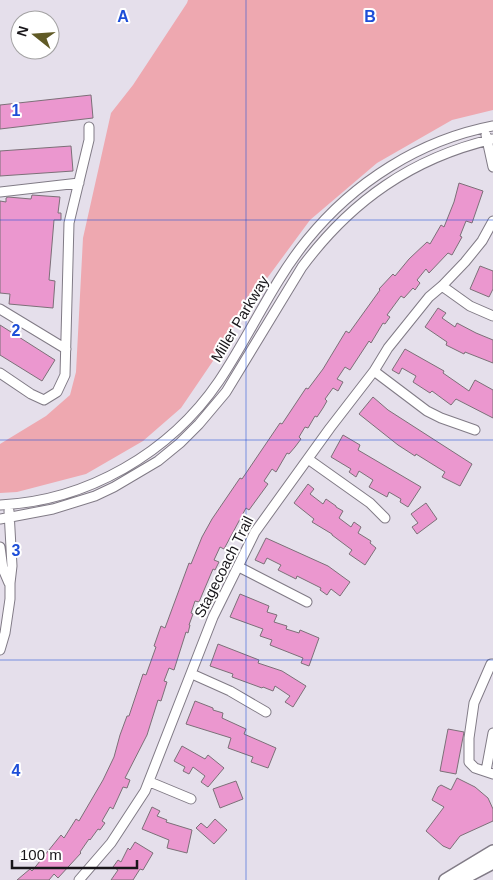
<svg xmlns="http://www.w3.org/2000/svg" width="493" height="880" viewBox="0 0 493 880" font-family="Arial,sans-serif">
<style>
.green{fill:#eea8b0}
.building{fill:#eb97cf;stroke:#7c7078}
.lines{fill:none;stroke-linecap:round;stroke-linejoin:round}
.minor-casing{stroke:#817b86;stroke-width:11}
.major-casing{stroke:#817b86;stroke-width:14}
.minor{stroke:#fff;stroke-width:9}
.major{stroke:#fff;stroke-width:11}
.grid{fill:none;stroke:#1d4ed8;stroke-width:1;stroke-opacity:0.55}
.labels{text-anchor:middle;stroke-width:4;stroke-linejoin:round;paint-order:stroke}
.street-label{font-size:15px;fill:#18161a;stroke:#fff}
.grid-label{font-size:16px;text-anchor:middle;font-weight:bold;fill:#1d4ed8;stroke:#fff;stroke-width:4;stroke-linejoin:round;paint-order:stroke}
</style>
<rect width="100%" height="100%" fill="#e5dfeb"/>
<!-- green -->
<path class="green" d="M188 0H493V110L452 120 377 163 310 220 243 311 215 358 181 408 143 441 86 474 17 492 0 493V444L46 416 70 395 76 372 83 238 111 113 133 85 187 3Z"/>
<!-- building -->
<path class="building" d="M91 95 93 118 0 129V105Z
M71 146 73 171 0 176V151Z
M459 183 483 191 472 223 466 221 460 236 462 237 452 255 448 253 429 273 426 269 417 280 420 283 415 290 413 288 404 298 401 296 387 315 390 317 385 324 383 323 371 343 369 341 350 370 345 367 337 379 343 382 338 391 333 388 325 399 327 401 323 408 317 417 315 416 308 428 305 427 299 437 301 439 295 447 289 454 287 453 276 472 272 469 264 481 268 484 249 510 246 508 224 549 220 547 214 560 219 562 215 570 213 569 199 602 195 601 191 613 193 614 189 625H190L188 633 186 632 174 670 169 668 164 681 167 682 161 701 158 700 147 735 125 778 130 780 127 788 123 787 113 809 110 807 102 821 105 823 100 830 98 829 90 840 89 839 80 852 81 853 58 878 54 874 49 880H17L30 869 32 871 61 835 64 838 76 819 79 821 103 780 114 757 120 735 127 716H129L143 674 146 675 156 647 154 646 161 626 165 628 189 563 191 564 202 537 212 519 240 478 242 479 280 423 282 424 306 388 308 389 323 369 346 331 349 333 380 290 379 289 393 274 395 276 409 259 427 242 430 244 441 225 444 227 454 202Z
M32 195 60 197 58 213H61V220H54L49 280 55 281 53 308 9 304 10 294 0 293V201L6 202V198L8 197 31 199Z
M480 266 493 271V289L489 297 470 289Z
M438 308 446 313 442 318 455 327 457 323 476 333 493 340V363L465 352 464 354 446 345 447 342 425 327Z
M0 325 55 360 42 381 0 355Z
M405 349 444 371 443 373 469 391 475 380 493 390V418L456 399 451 405 432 391 430 393 413 382 416 376 402 368 399 374 392 370Z
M373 397 388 410 472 464 460 486 442 477 445 472 416 454 415 456 398 445 359 414Z
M343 435 360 445 358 450 421 487 408 507 400 502 401 499 389 492 387 497 369 487 373 480 359 471 356 477 349 472 351 469 331 457Z
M308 484 314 489 310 494 323 504 326 499 336 506V507L343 511 339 518 351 527 354 522 361 527 358 533 371 541 370 543 376 548 365 565 349 554 352 550 332 535V534L312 522 314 519 294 503Z
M426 503 437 519 417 534 412 527 418 523 411 514Z
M266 538 328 566 350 582 340 596 331 589 327 595 320 590 321 588 297 576 296 579 278 570 281 565 267 558 264 564 255 560Z
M240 594 269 606 267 612 277 615 274 622 287 626 286 629 299 633 300 630 319 638 309 666 301 663 303 658 270 645 272 640 260 636 263 629 230 617Z
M218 644 259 660 258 663 282 671 306 686 293 707 285 702 290 696 275 686 273 691 263 687 262 688 232 677 233 674 210 666Z
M195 701 213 708V710L223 713 222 718 246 729 244 734 276 748 268 768 251 762 253 757 228 748 231 738 186 724Z
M448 729 464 732 456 774 440 771Z
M182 746 205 759 208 755 224 768 208 787 201 782 205 776 193 767 189 774 183 771 185 767 174 761Z
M457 778 475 787 488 798 493 809V821L460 836 450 849 443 846 426 831 444 807 432 800 438 787 441 785 451 790Z
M236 781 243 799 220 808 213 789Z
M152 807 160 811 157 816 167 820 166 822 192 830 187 853 167 848 169 840 142 829Z
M215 819 227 830 214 844 196 828 201 823 207 828Z
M135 842 153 853 143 870 140 869 133 880H111L118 870 113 867 118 860 121 862 128 848 130 850Z"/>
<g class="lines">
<defs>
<path id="minor" d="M486 135 493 167
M0 192 79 183
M442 286 470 306 493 316
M0 309 66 349
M374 371 427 411 441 418 475 430
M0 373 31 394 44 400 57 392 65 375 69 223 89 140V127
M308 459 370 503 385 518
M0 505C87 501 170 453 219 381 250 335 272 283 307 240 354 182 420 140 493 126
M0 519 53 509 95 496 114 487 158 461 180 443 199 424 226 392 302 267C351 201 412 158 493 139
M0 547 3 569 9 583
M239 567 307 602
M0 650 5 633 10 599V583L12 566 9 511
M493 664H491L474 703 469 738V762L475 768 493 774
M192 674 230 691 266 712
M486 771 493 733
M150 782 191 799
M79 880 111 843 145 791 213 617 255 532 330 428 374 371 388 348 429 297 442 286 465 262 482 241 493 221"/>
<path id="major" d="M445 880 493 851
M461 880 493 863"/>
</defs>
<!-- minor casing -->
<use href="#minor" class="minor-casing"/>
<!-- major casing -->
<use href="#major" class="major-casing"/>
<!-- minor -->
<use href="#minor" class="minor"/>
<!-- major -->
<use href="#major" class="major"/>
</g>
<!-- grid -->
<path class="grid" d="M246 0V880M0 220H493M0 440H493M0 660H493"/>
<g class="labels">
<!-- street labels -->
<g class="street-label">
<text transform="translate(240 319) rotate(-59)" y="5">Miller Parkway</text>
<text transform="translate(224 567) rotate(-63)" y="5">Stagecoach Trail</text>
</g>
</g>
<g class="grid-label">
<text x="123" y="22">A</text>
<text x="370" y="22">B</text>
<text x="16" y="116">1</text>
<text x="16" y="336">2</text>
<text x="16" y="556">3</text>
<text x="16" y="776">4</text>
</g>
<!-- north arrow -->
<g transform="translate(35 35) rotate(287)"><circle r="24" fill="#ffffff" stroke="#a3a2a3"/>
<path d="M0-4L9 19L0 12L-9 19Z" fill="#605a26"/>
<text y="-8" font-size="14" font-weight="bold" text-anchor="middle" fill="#18161a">N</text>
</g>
<!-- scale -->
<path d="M12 860v8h125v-8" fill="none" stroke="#18161a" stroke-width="2.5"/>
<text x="20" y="860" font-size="15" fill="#18161a" stroke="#ffffff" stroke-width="4" paint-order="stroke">100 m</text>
</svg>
